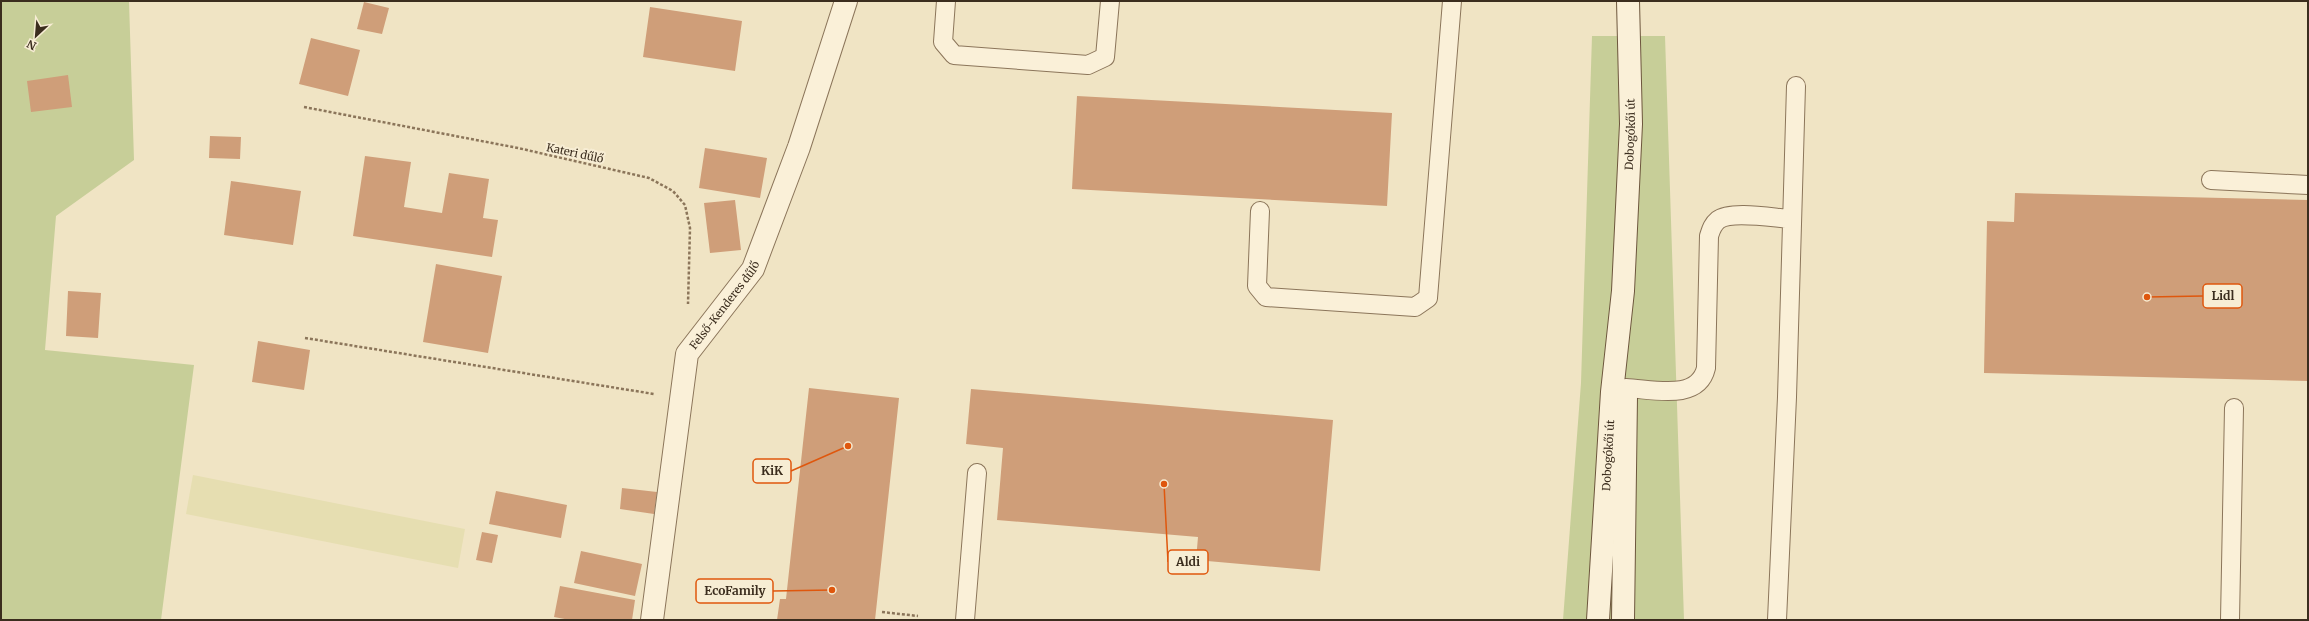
<svg xmlns="http://www.w3.org/2000/svg" width="2309" height="621" viewBox="0 0 2309 621" font-family="Merriweather,serif">
<style>
.farmland{fill:#e6deb1}
.green{fill:#c7ce98}
.building{fill:#cf9e79}
.lines{fill:none;stroke-linecap:round;stroke-linejoin:round}
.service-casing{stroke:#8b755a;stroke-width:20}
.minor-casing{stroke:#8b755a;stroke-width:24}
.secondary-casing{stroke:#6d563d;stroke-width:24}
.path{stroke:#8b755a;stroke-width:2.5;stroke-dasharray:3 2;stroke-linecap:butt}
.service{stroke:#faf0d8;stroke-width:18}
.minor{stroke:#faf0d8;stroke-width:22}
.secondary{stroke:#faf0d8;stroke-width:22}
.labels{text-anchor:middle;stroke-width:4;stroke-linejoin:round;paint-order:stroke}
.street-label{font-size:11px;fill:#3b2d1e;stroke:#f7edd4}
.leader{fill:none;stroke:#df570d;stroke-width:1.5}
.callout-dot{fill:#df570d;stroke:#f7edd4;stroke-width:1.5}
.callout{fill:#f7edd4;stroke:#df570d;stroke-width:1.5}
.callout-label{font-size:12px;text-anchor:middle;font-weight:bold;fill:#3b2d1e}
</style>
<rect width="100%" height="100%" fill="#f0e4c4"/>
<!-- farmland -->
<path class="farmland" d="M193 475 465 529 458 568 186 514Z"/>
<!-- green -->
<path class="green" d="M1 1H129L134 160 56 216 45 350 194 365 161 620H1Z
M1592 36H1665L1684 620H1563L1581 383Z"/>
<!-- building -->
<path class="building" d="M364 2 389 8 382 34 357 29Z
M650 7 742 21 735 71 643 57Z
M311 38 360 50 348 96 299 84Z
M68 75 72 107 31 112 27 81Z
M1077 96 1392 113 1387 206 1072 189Z
M210 136 241 137 240 159 209 158Z
M705 148 767 158 760 198 699 188Z
M365 156 411 162 404 207 442 213 449 173 489 179 483 218 498 220 492 257 353 236Z
M231 181 301 191 293 245 224 235Z
M2015 193 2308 200V381L1984 373 1987 221 2014 222Z
M735 200 741 250 710 253 704 203Z
M436 264 502 276 488 353 423 342Z
M68 291 101 293 98 338 66 336Z
M258 341 310 350 304 390 252 382Z
M809 388 899 398 875 620H777L780 599H786Z
M971 389 1333 420 1320 571 1196 560 1198 537 997 520 1003 448 966 444Z
M622 488 657 492 654 514 620 509Z
M496 491 567 505 561 538 489 524Z
M482 532 498 535 492 563 476 560Z
M581 551 642 564 635 596 574 583Z
M560 586 635 600 632 620H570L554 617Z"/>
<g class="lines">
<defs>
<path id="service" d="M946 1 943 42 954 55 1088 65 1105 57 1110 1
M2211 180 2308 185
M1260 211 1257 286 1266 297 1415 307 1428 298 1452 1
M1626 388C1652 389 1698 402 1706 368L1709 236C1711 230 1712 225 1718 220 1731 210 1774 218 1791 219
M965 620 977 473
M1777 620 1787 397 1796 86
M2230 620 2234 408"/>
<g id="minor">
<path id="s1" d="M652 620 687 354 753 269 799 147 846 1"/>
</g>
<g id="secondary">
<path id="s2" d="M1598 620 1612 392 1623 291 1631 124 1628 1"/>
<path d="M1623 620 1626 396"/>
</g>
</defs>
<!-- service casing -->
<use href="#service" class="service-casing"/>
<!-- minor casing -->
<use href="#minor" class="minor-casing"/>
<!-- secondary casing -->
<use href="#secondary" class="secondary-casing"/>
<!-- path -->
<path class="path" d="M304 107 518 148 649 178 673 191 685 205 690 228 688 304
M305 338 654 394
M882 612 918 616"/>
<!-- service -->
<use href="#service" class="service"/>
<!-- minor -->
<use href="#minor" class="minor"/>
<!-- secondary -->
<use href="#secondary" class="secondary"/>
</g>
<g class="labels">
<!-- street labels -->
<g class="street-label">
<text dy="4" stroke="none"><textPath href="#s2" startOffset="487">Dobogókői út</textPath></text>
<text transform="translate(575 153) rotate(12)" y="4">Kateri dűlő</text>
<text dy="4" stroke="none"><textPath href="#s1" startOffset="330">Felső-Kenderes dűlő</textPath></text>
<text dy="4" stroke="none"><textPath href="#s2" startOffset="165">Dobogókői út</textPath></text>
</g>
</g>
<!-- callouts -->
<path class="leader" d="M2147 297L2203 296M848 446L791 471M1164 484L1168 562M832 590L773 591"/>
<g class="callout-dot">
<circle cx="2147" cy="297" r="4"/>
<circle cx="848" cy="446" r="4"/>
<circle cx="1164" cy="484" r="4"/>
<circle cx="832" cy="590" r="4"/>
</g>
<g class="callout">
<rect x="2203" y="284" width="39" height="24" rx="4"/>
<rect x="753" y="459" width="38" height="24" rx="4"/>
<rect x="1168" y="550" width="40" height="24" rx="4"/>
<rect x="696" y="579" width="77" height="24" rx="4"/>
</g>
<g class="callout-label">
<text x="2223" y="300">Lidl</text>
<text x="772" y="475">KiK</text>
<text x="1188" y="566">Aldi</text>
<text x="735" y="595">EcoFamily</text>
</g>
<!-- border -->
<rect width="2309" height="621" fill="none" stroke="#3b2d1e" stroke-width="4"/>
<!-- north arrow -->
<g transform="translate(36 36) rotate(206)" stroke="#f7edd4" stroke-width="3" paint-order="stroke">
<path d="M0-3L7 15L0 10L-7 15Z" fill="#3b2d1e"/>
<text y="-6" font-size="11" font-weight="bold" text-anchor="middle" fill="#3b2d1e">N</text>
</g>
</svg>
